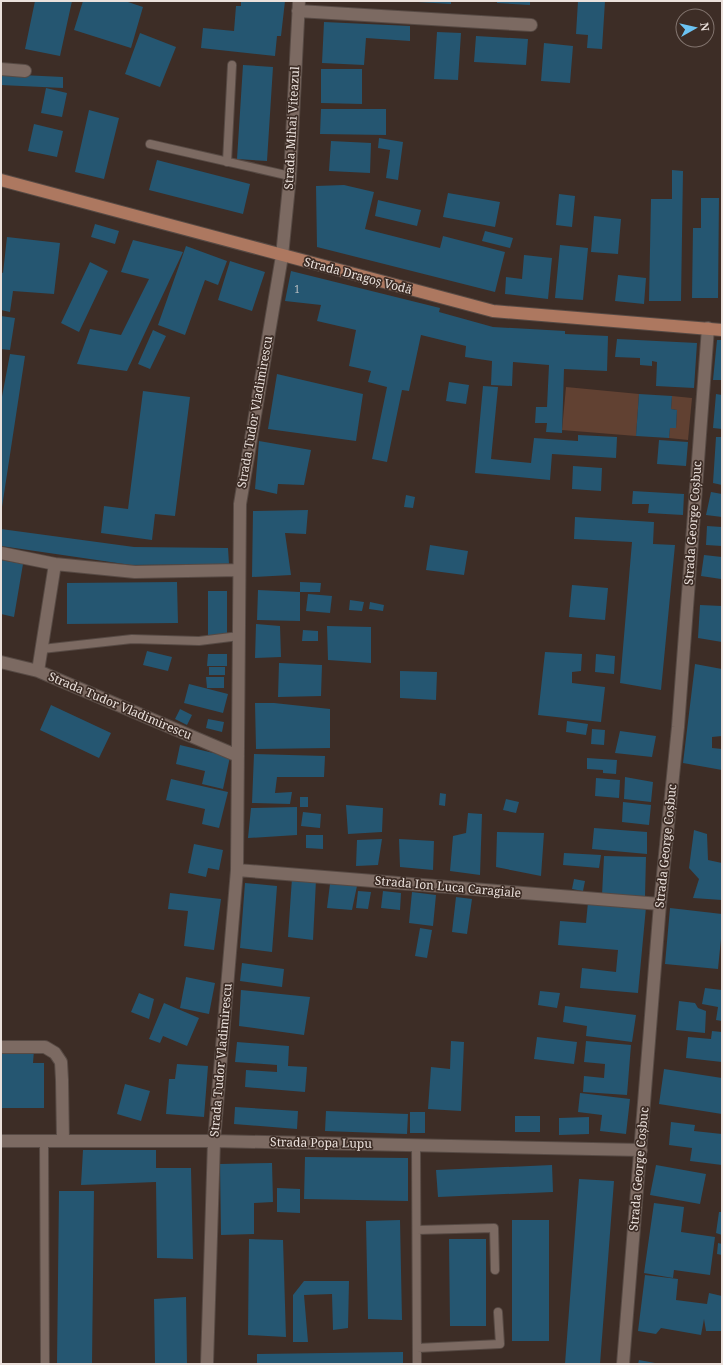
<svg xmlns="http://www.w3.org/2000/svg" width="723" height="1365" viewBox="0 0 723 1365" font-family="'Noto Serif',serif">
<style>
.green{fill:#614132}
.building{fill:#255671}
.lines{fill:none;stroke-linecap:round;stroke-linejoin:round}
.lane-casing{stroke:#574a44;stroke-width:10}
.street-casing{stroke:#574a44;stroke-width:14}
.primary-casing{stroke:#574a44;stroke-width:14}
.lane{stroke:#7c6a62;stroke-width:8}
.street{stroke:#7c6a62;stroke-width:12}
.primary{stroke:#ad7860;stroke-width:12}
.labels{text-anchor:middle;stroke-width:3.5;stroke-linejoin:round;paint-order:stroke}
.number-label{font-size:10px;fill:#babec1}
.street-label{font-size:12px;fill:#ebe1dc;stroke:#3d2d26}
</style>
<rect width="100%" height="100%" fill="#3d2d26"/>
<!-- green -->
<path class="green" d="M566 387 639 394 636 436 562 430Z
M672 396 692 398 688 440 669 438 670 428H676L677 410 671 409Z"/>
<!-- building -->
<path class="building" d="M35 1H72L60 56 25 49Z
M83 1H125L143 7 131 48 74 30Z
M241 1H285L281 36H277L275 56 201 48 203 28 234 31 236 6H241Z
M418 1H451V4L418 2Z
M497 1H530V5L497 3Z
M578 1H605L602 49 587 48 588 35 576 34Z
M324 22 410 26V41L366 38 364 65 322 63Z
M437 32 461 33 458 80 434 79Z
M140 33 176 47 160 87 125 74Z
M476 36 528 39 526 65 474 62Z
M544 43 573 46 570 83 541 81Z
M243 65 273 67 267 161 237 159Z
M321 69H362V104L321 103Z
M1 74 63 77V88L1 85Z
M46 88 67 93 62 117 41 113Z
M321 109H386V135L320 134Z
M89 110 119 118 104 179 75 172Z
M34 124 63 131 57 157 28 151Z
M379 138 403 142 398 180 386 178 390 150 378 148Z
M331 141 371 143 370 173 329 171Z
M157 160 250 184 243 214 149 190Z
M672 170 683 171 681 301H649L651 199H672Z
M344 185 374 192 365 229 440 248 443 236 505 252 495 292 317 247 316 186Z
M448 193 500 202 495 227 443 217Z
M559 194 575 196 572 227 556 225Z
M701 198H719L718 298H692L693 228H701Z
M378 200 421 210 417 226 375 216Z
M594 216 621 219 618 254 591 252Z
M95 224 119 231 115 244 91 237Z
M485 231 513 238 510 248 482 241Z
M7 237 60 243 54 294 13 291 10 312 1 310V272L3 273Z
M133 240 183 252 127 371 77 364 90 329 121 335 149 279 121 272Z
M560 245 588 248 583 300 555 298Z
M186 246 227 261 218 285 205 280 185 335 158 325Z
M524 255 552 258 548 299 505 294 506 277 522 279Z
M230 261 265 272 252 311 218 300Z
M90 262 108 271 79 332 61 323Z
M291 271 440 308 439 312 493 327 565 331V334L608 336 607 371 564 369 562 433 546 432 547 423H535L536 407H547L549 365 513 362 512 386 491 385 492 361 465 357 466 346 421 335 409 391 402 390 387 462 372 459 387 387 368 382 371 371 349 366 356 330 317 321 321 305 285 301Z
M618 275 646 278 644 304 615 301Z
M1 316 15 318 10 350 1 349Z
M153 330 166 336 150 369 138 364Z
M617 339 697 343 694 388 656 386 657 362 652 361V366L640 365V358L615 357Z
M717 340H722V380H713Z
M10 354 25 356 2 507 1 402Z
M277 374 363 394 356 441 268 429Z
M449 382 469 385 466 404 446 401Z
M483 386 498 387 491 459 531 463 534 438 578 441V435L617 437 616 458 552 454 550 480 475 473Z
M143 391 190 397 175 516 155 514 152 540 101 533 104 506 128 509Z
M639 394 672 396 671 409 677 410 676 428H670L669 438 636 436Z
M716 394 722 395V429L713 428Z
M716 437H722V485L713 483Z
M659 440 688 442 686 466 657 464Z
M259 441 311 450 304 485 278 484 277 494 255 489Z
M573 466 602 468 601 491 572 489Z
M633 491 684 494 683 515 648 513 649 504H632Z
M711 492 722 494V517L706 515Z
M406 495 415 497 413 508 404 507Z
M308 510 306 534 285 533 291 575 252 577 253 511Z
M575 517 654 522 653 544 675 545 661 690 620 683 632 542 574 539Z
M707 526 722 527V546L706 545Z
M1 529 134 547 228 548 229 564 131 565 1 546Z
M430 545 468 551 464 575 426 570Z
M704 555 722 557 721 579 701 576Z
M1 560 23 564 14 617 1 614Z
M177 582 178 623 67 624V583Z
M300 582 321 583 320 592H300Z
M572 585 608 588 605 620 569 617Z
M258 590 300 592V621L257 620Z
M208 591H227V636H208Z
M308 594 332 596 330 613 306 611Z
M350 600 364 602 362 611 349 610Z
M370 602 384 605 383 611 369 609Z
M700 605 722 606V642L698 638Z
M256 624 280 626 281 657 255 658Z
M327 626 371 627V663L328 660Z
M303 630 318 631V641H302Z
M147 651 172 657 168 671 143 665Z
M545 652 582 654 581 671 572 672V683L605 687 601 722 538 715Z
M208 654H227V666H207Z
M596 654 615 656 614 674 595 672Z
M279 663 322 665 321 696 278 697Z
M695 664 722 669V736L712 737V748L722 749V770L683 763Z
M209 667H225V675H209Z
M400 671 437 672 436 700 400 698Z
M206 677H224V688H207Z
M189 684 228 694 223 713 184 703Z
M255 703H274L330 709V748L256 749Z
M51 705 111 733 99 758 40 730Z
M180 709 192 715 187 725 175 719Z
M208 719 224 722 222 732 206 728Z
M567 721 588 724 586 735 566 732Z
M592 729 605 730 604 745 591 744Z
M620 731 656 736 652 757 615 753Z
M180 745 230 757 223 789 202 784 205 771 176 764Z
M254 754 325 756 324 777H277L275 793 292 792 290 804 252 803Z
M587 758 617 760 616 774 603 773V770L587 769Z
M625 777 653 782 651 802 624 799Z
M596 778 620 780 619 798 595 796Z
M171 779 228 792 219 828 202 824 205 809 166 800Z
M440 793 446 794 445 806 439 805Z
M300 797H308V807H300Z
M506 799 519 802 516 813 503 810Z
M623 802 651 805 649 825 622 822Z
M346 805 383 808 382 832 348 834Z
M297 807V835L248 838 251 808Z
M303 812 321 814 320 828 301 826Z
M468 813 482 814 480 875 450 871 453 836 466 833Z
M594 828 647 832V854L592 849Z
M694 830 707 834 708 860 722 863V900L693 898 699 879 689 868Z
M497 832 544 833 541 876 496 867Z
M306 835H323V849L306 848Z
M382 839 378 865 356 866 357 840Z
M399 839 434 841 433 870 400 867Z
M194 844 223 850 219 870 208 868 206 877 188 873Z
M564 853 601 855 599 868 563 865Z
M604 856 646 857 645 896 602 895Z
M292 878 316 880 313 940 288 937Z
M574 879 585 881 583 891 572 889Z
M245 883 277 886 272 952 240 948Z
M330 884 357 886 352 910 327 908Z
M358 891 371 892 368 909 356 908Z
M383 891 401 893 400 910 381 908Z
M412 892 436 895 433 926 409 923Z
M170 893 221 899 214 950 184 946 188 911 168 909Z
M456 897 472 899 467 934 452 932Z
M588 902 646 907 638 993 580 988 582 968 616 972 618 950 558 945 560 921 586 923Z
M670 908 722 914V939H721L718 969 665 964Z
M420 928 432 930 427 958 415 956Z
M242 963 284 969 282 987 240 981Z
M186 977 215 983 209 1014 180 1008Z
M705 988 722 990V1021L716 1020 718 1007 702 1004Z
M241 990 310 997 304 1035 239 1026Z
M540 991 560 993 557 1008 538 1005Z
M139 993 154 999 149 1019 131 1012Z
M679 1001 695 1003 698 1008 706 1011 705 1033 676 1030Z
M164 1003 199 1018 187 1046 163 1036 160 1043 149 1039Z
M565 1006 636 1015 632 1042 586 1036 587 1026 563 1022Z
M712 1031 722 1032V1062L686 1058 688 1037 711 1039Z
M537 1037 577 1042 574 1064 534 1059Z
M451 1041 464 1042 461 1111 428 1109 431 1067 450 1069Z
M586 1041 631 1045 627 1095 583 1092 584 1076 604 1078 605 1064 584 1062Z
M237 1042 289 1046 288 1066 307 1067 305 1092 245 1087 246 1070 277 1072V1065L235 1062Z
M1 1050H34L33 1063H44V1108H1Z
M177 1064 208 1066 204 1117 166 1114 169 1079H175Z
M664 1069 722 1078V1114L659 1104Z
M125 1084 150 1091 141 1121 117 1114Z
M580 1093 630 1099 626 1134 600 1131 602 1115 578 1112Z
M235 1107 298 1111 297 1129 234 1124Z
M326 1111 408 1114 407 1134 325 1131Z
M410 1112H425V1133H410Z
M515 1116H540V1132H515Z
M589 1117V1134L559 1135V1118Z
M671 1122 695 1125 694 1131 722 1134V1165L690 1161 692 1148 669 1145Z
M83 1150H156V1168H191L193 1259 157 1258 156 1182 81 1185Z
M305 1157 408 1158V1201L304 1199Z
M272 1163 273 1202 254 1203V1234L221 1235 220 1164Z
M552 1165 553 1192 438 1197 436 1170Z
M656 1165 706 1174 700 1204 650 1195Z
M579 1179 614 1181 600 1364H565Z
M277 1188 300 1189V1213L277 1212Z
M59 1191H94L92 1364H57Z
M654 1203 684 1207 681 1232 715 1237 710 1275 674 1270 673 1278 644 1273Z
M719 1212H722V1235L716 1233Z
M400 1220 402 1320 368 1319 366 1221Z
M512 1220H549V1341H512Z
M249 1239 283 1240 286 1337 248 1335Z
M449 1239H486V1326H450Z
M718 1243 722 1244V1255L717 1254Z
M645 1275 678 1279 676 1300 707 1304 709 1293 722 1296V1331H706L704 1319 701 1335 661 1328 656 1334 638 1331Z
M304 1281H349L348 1328 333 1330 332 1294 304 1295 308 1342H293V1295Z
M186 1297 187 1364H155L154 1299Z
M403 1352V1364H257V1354Z
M639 1360 655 1363V1364H638Z"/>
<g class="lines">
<defs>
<path id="lane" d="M150 144 290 176
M227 162 232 65
M42 649 132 639 199 641 239 636
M44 1141 45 1364
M416 1145 417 1364
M417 1230 494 1228 495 1270
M417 1348 500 1344 498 1312"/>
<path id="street" d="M298 11 531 25
M1 69 25 71
M1 553 55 564 135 572 239 570
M1 662 38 671 238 756
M38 671 55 564
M237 870 660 904
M1 1047H45L55 1053 61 1062 62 1080 63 1141
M1 1141H214L641 1150
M207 1364 214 1141 237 870 240 504 282 256 290 176 299 1
M623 1364 660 904 678 727 708 328"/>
<path id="primary" d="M1 180 493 311 722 330"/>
</defs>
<!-- lane casing -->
<use href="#lane" class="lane-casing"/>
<!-- street casing -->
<use href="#street" class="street-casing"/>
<!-- primary casing -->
<use href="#primary" class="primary-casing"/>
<!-- lane -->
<use href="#lane" class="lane"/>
<!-- street -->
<use href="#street" class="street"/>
<!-- primary -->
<use href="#primary" class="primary"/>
</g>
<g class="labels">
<!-- number labels -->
<g class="number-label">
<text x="297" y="293">1</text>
</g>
<!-- street labels -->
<g class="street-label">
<text transform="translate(292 128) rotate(-87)" y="4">Strada Mihai Viteazul</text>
<text transform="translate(358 276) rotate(15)" y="4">Strada Dragoș Vodă</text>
<text transform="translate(255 412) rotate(-80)" y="4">Strada Tudor Vladimirescu</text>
<text transform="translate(693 523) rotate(-86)" y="4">Strada George Coșbuc</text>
<text transform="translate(120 706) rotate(23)" y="4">Strada Tudor Vladimirescu</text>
<text transform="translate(666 846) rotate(-84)" y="4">Strada George Coșbuc</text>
<text transform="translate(448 887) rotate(5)" y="4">Strada Ion Luca Caragiale</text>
<text transform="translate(221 1060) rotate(-85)" y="4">Strada Tudor Vladimirescu</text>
<text transform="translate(321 1143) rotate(1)" y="4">Strada Popa Lupu</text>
<text transform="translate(639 1169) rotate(-85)" y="4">Strada George Coșbuc</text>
</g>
</g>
<!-- border -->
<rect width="723" height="1365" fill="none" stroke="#ebe1dc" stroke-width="4"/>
<!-- north arrow -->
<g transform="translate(695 28) rotate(82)"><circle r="19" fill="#3d2d26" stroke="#83756f"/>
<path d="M0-3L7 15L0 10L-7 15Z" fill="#6cc3f2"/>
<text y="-6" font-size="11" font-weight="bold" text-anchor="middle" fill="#ebe1dc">N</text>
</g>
</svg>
